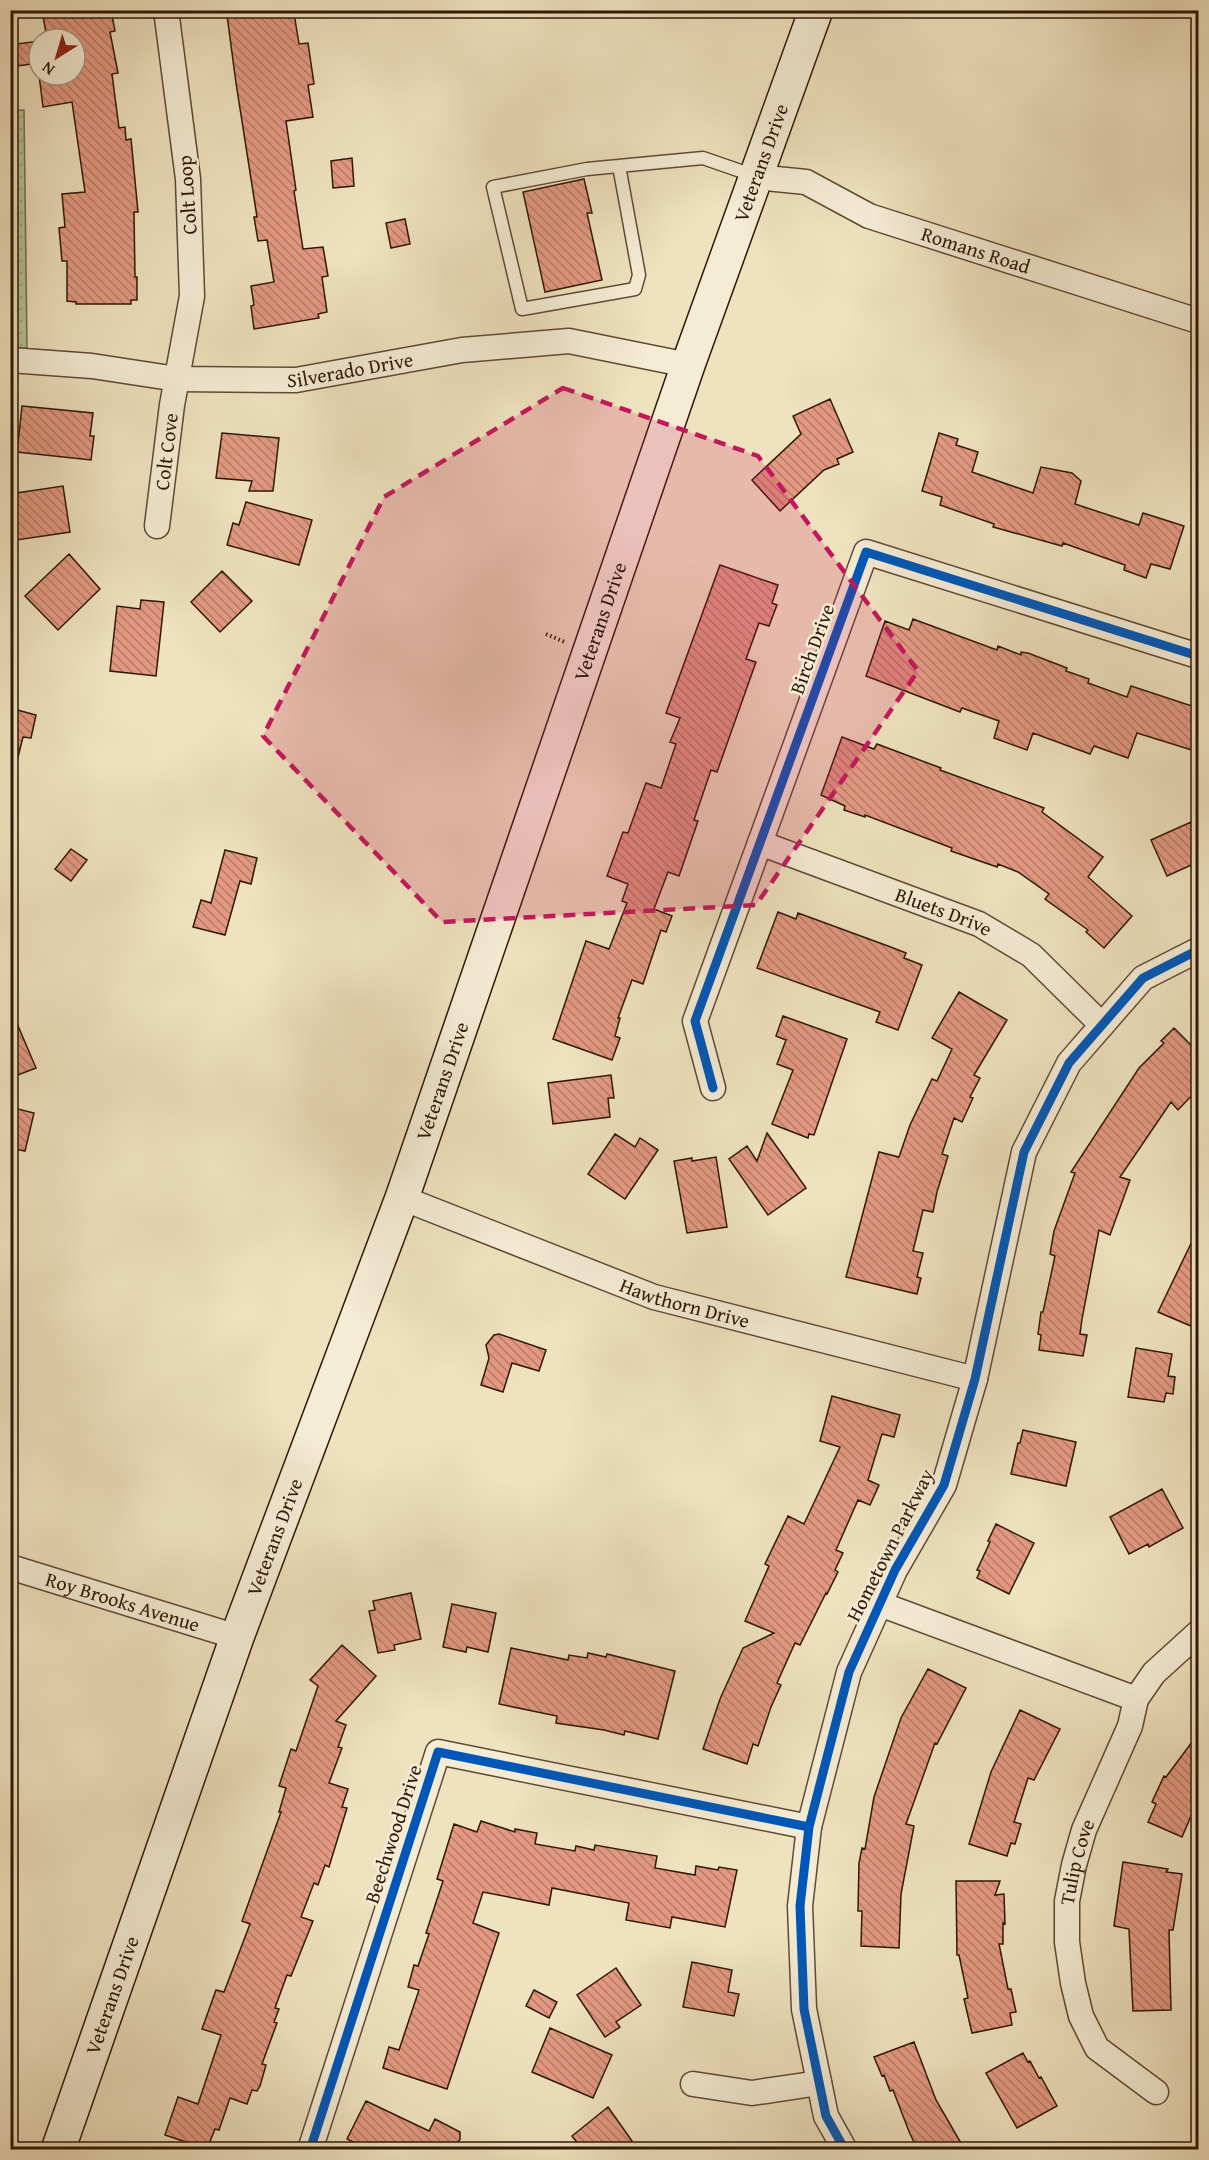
<svg xmlns="http://www.w3.org/2000/svg" width="1209" height="2160" viewBox="0 0 1209 2160" font-family="'Gentium Book Plus',serif">
<style>
.park{fill:url(#park-dots);stroke:#726e4d;stroke-width:1.5}
.building{fill:url(#building-back-hatch);stroke:#2f1706;stroke-width:1.5}
.lines{fill:none;stroke-linecap:round;stroke-linejoin:round}
.service-casing{stroke:#5f4a34;stroke-width:15}
.minor-casing{stroke:#5f4a34;stroke-width:27}
.secondary-casing{stroke:#2f1706;stroke-width:36}
.path{stroke:#2f1706;stroke-width:4;stroke-dasharray:1.5 3;stroke-linecap:butt}
.service{stroke:#f5ecd5;stroke-width:12}
.minor{stroke:#f5ecd5;stroke-width:24}
.secondary{stroke:#f5ecd5;stroke-width:33}
.cycleway-casing{stroke:#f5ecd5;stroke-width:13}
.cycleway{stroke:#0057b8;stroke-width:9}
.marked{fill:#c2185b;fill-opacity:0.2;stroke:#c2185b;stroke-width:4.5;stroke-dasharray:12 8;stroke-linejoin:round}
.labels{text-anchor:middle;stroke-width:5;stroke-linejoin:round;paint-order:stroke}
.street-label{font-size:20px;fill:#2f1706;stroke:#f5ecd5}
</style>
<defs>
<pattern id="park-dots" width="8" height="8" patternUnits="userSpaceOnUse" patternTransform="scale(1.5)"><rect width="8" height="8" fill="#b6c494"/><path d="M2 2h.1M6 6h.1" fill="none" stroke="#9da87e" stroke-width="1.8" stroke-linecap="round"/></pattern>
<pattern id="building-back-hatch" width="6" height="6" patternUnits="userSpaceOnUse" patternTransform="scale(1.5)"><rect width="6" height="6" fill="#e39982"/><path d="M-1 5l2 2M0 0l6 6M5-1l2 2" fill="none" stroke="#b87c68"/></pattern>
</defs>
<rect width="100%" height="100%" fill="#efe2bf"/>
<filter id="stains"><feTurbulence type="fractalNoise" baseFrequency=".00333" numOctaves="4"/><feColorMatrix values="0 0 0 0 .2 0 0 0 0 .09 0 0 0 0 .02 0 0 0 .5 -.17"/></filter>
<radialGradient id="worn" r=".72"><stop offset=".6" stop-color="#630" stop-opacity="0"/><stop offset="1" stop-color="#630" stop-opacity=".3"/></radialGradient>
<!-- park -->
<path class="park" d="M24 110 27 348 11 350 10 111Z"/>
<!-- building -->
<path class="building" d="M42 10H111L115 31 110 32 118 73 112 74 119 128 125 127 126 140 131 139 138 212H134L135 277H137V300H131V304H76V302L67 301V261H62L59 228 65 227 62 194 85 192 72 102 43 107 39 75H75V39H47Z
M256 10H285V14L294 13 299 44 308 43 314 84 308 85 313 117 286 121 296 190 294 191 303 249 323 247 328 276 322 277 327 312 318 314 319 318 254 329 251 306 254 305 251 286 274 282 267 240 258 241 254 217H257L236 83 227 15Z
M39 41V63L10 67V45Z
M352 158 354 186 333 188 331 161Z
M584 179 592 213H587L602 280 545 292 523 192Z
M405 219 410 244 391 248 386 223Z
M830 399 853 452 837 459 839 464 824 470 780 511 752 480 801 434 793 416Z
M22 406 93 413 90 436H94L91 460 17 452Z
M222 433 279 438 273 491H249L252 481 216 478Z
M939 433 958 439 956 445 978 452 972 472 1033 493 1041 467 1072 473 1081 481 1075 504 1139 525 1143 513 1184 526 1170 569 1151 564 1146 578 1124 570 1125 565 1063 543 1062 546 993 527 994 524 940 505 942 497 922 491Z
M63 486 70 532 10 541V494Z
M246 502 312 520 299 565 227 545 233 523 239 525Z
M69 554 100 589 58 630 25 596Z
M720 565 778 585 772 603 777 605 769 626 759 623 746 659 756 662 717 772 711 770 694 820 698 821 679 876 668 872 654 909 672 916 666 932 661 930 643 984 632 980 618 1018H620L615 1036 620 1038 612 1060 553 1039 586 941 609 949 627 903 622 901 628 884 607 876 623 832 628 833 646 783 661 788 676 744 670 742 680 718 666 713Z
M222 571 252 601 220 632 191 602Z
M141 600 164 602 156 676 110 671 117 606 140 609Z
M913 619 997 650 998 646 1021 655V652L1028 653 1067 668 1066 671 1089 679 1088 683 1127 697 1131 686 1198 708V752L1137 733 1128 758 1094 746 1090 754 1033 733 1027 750 994 738 999 721 962 708 960 712 866 676 885 621 909 630Z
M10 708 36 715 31 738 23 737 17 761 10 760Z
M842 737 874 749 877 744 941 768 940 770 1044 808 1042 812 1103 857 1088 877 1132 916 1104 948 1086 932 1088 930 1045 899 1049 894 1018 872 998 864 997 867 951 851 952 848 865 815V817L844 810 845 806 821 795Z
M1191 822 1198 838V862L1167 876 1151 840Z
M71 849 87 860 71 881 55 869Z
M225 850 257 858 251 884 240 881 225 935 193 927 201 900 211 903Z
M778 912 796 919 798 913 888 946 906 953 904 958 922 965 898 1030 876 1022 880 1012 757 968Z
M959 992 1007 1020 974 1075 980 1078 970 1097 973 1098 962 1122 954 1118 942 1154 948 1156 937 1192 933 1212 923 1210 913 1251 923 1253 917 1277 921 1278 917 1294 846 1277 879 1152 899 1157 910 1125 932 1079 937 1081 952 1049 932 1038Z
M10 1007 36 1068 10 1078Z
M783 1016 847 1039 814 1135 809 1134 808 1138 772 1124 793 1070 777 1064 786 1040 776 1036Z
M1174 1028 1198 1052V1089L1178 1110 1171 1102 1120 1177 1130 1180 1110 1235 1099 1230 1082 1319 1080 1334 1087 1335 1083 1356 1039 1350 1041 1335 1038 1334 1041 1312H1043L1055 1256 1050 1254 1054 1231 1075 1173 1071 1172 1139 1068 1164 1043 1161 1041Z
M611 1075 614 1098H608L610 1117 553 1124 548 1083Z
M10 1107 34 1113 25 1151 10 1148Z
M767 1133 806 1188 768 1215 729 1159 747 1146 757 1161Z
M615 1134 635 1147 640 1138 658 1150 625 1199 588 1174Z
M716 1157 727 1227 687 1233 674 1161 692 1158V1161Z
M1198 1229V1329L1158 1312Z
M499 1334 546 1350 539 1371 512 1363 503 1392 481 1385 489 1358 486 1345 494 1335Z
M1136 1348 1172 1354 1168 1376 1175 1377 1173 1394 1166 1393 1164 1402 1128 1397Z
M832 1396 900 1415 894 1437 882 1434 868 1480 879 1485 870 1505 858 1500 836 1550 843 1553 835 1570 838 1572 827 1594 826 1593 800 1645 795 1643 777 1683 781 1685 771 1707 758 1746 753 1744 747 1764 703 1749 720 1699 743 1648 774 1633 745 1621 769 1566 765 1564 788 1516 804 1524 840 1447 820 1441Z
M1023 1430 1076 1442 1066 1486 1011 1474 1018 1443H1020Z
M1162 1489 1183 1528 1149 1547 1148 1544 1129 1554 1110 1517Z
M996 1524 1034 1543 1009 1594 977 1578 980 1571 977 1570 990 1542 988 1541Z
M411 1593 421 1639 394 1645 395 1650 378 1653 369 1611 375 1610 373 1601Z
M452 1604 496 1613 488 1652 467 1647 466 1652 443 1647Z
M342 1645 376 1676 336 1721 346 1725 338 1747 342 1748 329 1783 348 1789 342 1807 347 1808 329 1867 325 1865 318 1885 314 1883 301 1917 313 1921 291 1976 287 1975 275 2008 279 2009 274 2022 277 2023 262 2064 266 2065 260 2086 257 2091 252 2090 247 2104 230 2098 219 2130 215 2129 207 2149 165 2135 178 2097 198 2104 221 2035 202 2029 216 1990 224 1992 250 1924 242 1921 281 1812H279L286 1788 279 1786 291 1749 296 1751 318 1686 310 1680Z
M511 1648 568 1660 569 1655 587 1658 588 1653 606 1657 607 1654 675 1671 658 1739 625 1731 624 1735 604 1730 556 1723 557 1716 499 1704Z
M928 1669 966 1688 937 1744 935 1743 906 1824 914 1826 901 1894 899 1948 861 1946 862 1911H858L859 1863 862 1848 865 1849 874 1797 901 1718Z
M1020 1710 1060 1729 1034 1780 1028 1778 1014 1822 1021 1824 1015 1844 1011 1843 1007 1856 969 1844 991 1772Z
M1198 1734V1800L1182 1837 1148 1822 1156 1804 1152 1802 1164 1776 1166 1777Z
M481 1821 515 1832V1829L537 1833 535 1844 575 1851 576 1846 594 1850 595 1845 657 1856 655 1868 695 1875 696 1866 718 1870 719 1867 737 1870 725 1927 672 1917 670 1928 626 1920 629 1903 552 1888 549 1905 483 1892 473 1923 499 1933 447 2089 383 2068 389 2047 399 2050 419 1990 408 1987 414 1965 418 1966 429 1934 426 1933 443 1881 437 1879 454 1824 477 1832Z
M1123 1862 1168 1869 1166 1872 1182 1874 1173 1930H1169L1171 2010 1133 2011 1129 1929 1114 1926Z
M956 1881H1000L995 1895 1004 1894 1005 1924 1003 1923V1944H999L1008 1989H1011L1016 2012 1010 2013 1012 2025 972 2033 964 1999 968 1998 959 1955H957Z
M692 1962 732 1970 728 1992 739 1994 734 2016 683 2007Z
M616 1968 641 2005 616 2022 620 2027 605 2037 577 1995Z
M534 1990 557 2002 549 2018 526 2006Z
M550 2028 612 2055 593 2098 532 2072Z
M914 2042 936 2100 965 2150H918L910 2134 893 2090 890 2091 884 2075 882 2076 874 2057Z
M1023 2053 1028 2062 1030 2061 1039 2078 1041 2077 1057 2106 1017 2128 986 2073Z
M366 2101 429 2131 435 2119 460 2132V2139L456 2146 463 2150H368L347 2139Z
M608 2107 632 2141 622 2150H583L572 2136Z"/>
<g class="lines">
<defs>
<path id="service" d="M619 166 639 275 635 289 522 309 493 187 587 169 703 158 755 176"/>
<g id="minor">
<path id="s1" d="M756 177 806 182 869 216 1198 321"/>
<path id="s2" d="M10 360 92 366 177 379 296 380 462 350 569 341 688 365"/>
<path id="s3" d="M157 526 172 405 192 296 188 179 166 10"/>
<path id="s4" d="M760 843 979 924 1031 955 1102 1025"/>
<path d="M713 1088 695 1021 866 552 1198 656"/>
<path id="s5" d="M402 1198 654 1297 975 1379"/>
<path id="s6" d="M10 1567 237 1637"/>
<path d="M880 1604 1136 1699"/>
<path d="M693 2084 752 2093 819 2083"/>
<path id="s7" d="M1156 2092 1097 2048 1081 2016 1073 1983 1067 1942V1901L1074 1865 1084 1830 1130 1726 1136 1699 1154 1673 1198 1633"/>
<path d="M310 2150 438 1752 809 1827"/>
<path d="M845 2150 826 2116 804 2009 800 1906 809 1827 849 1672 895 1570 944 1485 975 1379 1024 1152 1069 1063 1143 978 1198 950"/>
</g>
<g id="secondary">
<path id="s8" d="M58 2150 237 1637 402 1198 688 365 816 10"/>
</g>
</defs>
<!-- service casing -->
<use href="#service" class="service-casing"/>
<!-- minor casing -->
<use href="#minor" class="minor-casing"/>
<!-- secondary casing -->
<use href="#secondary" class="secondary-casing"/>
<!-- path -->
<path class="path" d="M546 634 565 642"/>
<!-- service -->
<use href="#service" class="service"/>
<!-- minor -->
<use href="#minor" class="minor"/>
<!-- secondary -->
<use href="#secondary" class="secondary"/>
<defs>
<path id="cycleway" d="M713 1088 695 1021 866 552 1198 656
M310 2150 438 1752 809 1827
M845 2150 826 2116 804 2009 800 1906 809 1827 849 1672 895 1570 944 1485 975 1379 1024 1152 1069 1063 1143 978 1198 950"/>
</defs>
<!-- cycleway casing -->
<use href="#cycleway" class="cycleway-casing"/>
<!-- cycleway -->
<use href="#cycleway" class="cycleway"/>
</g>
<!-- marked area -->
<path class="marked" d="M563 388 758 456 918 671 756 905 442 922 263 736 384 497Z"/>
<g class="labels">
<!-- street labels -->
<g class="street-label">
<text dy="7" stroke="none"><textPath href="#s8" startOffset="2108">Veterans Drive</textPath></text>
<text transform="translate(187 195) rotate(-94)" y="7">Colt Loop</text>
<text dy="7" stroke="none"><textPath href="#s1" startOffset="234">Romans Road</textPath></text>
<text dy="7" stroke="none"><textPath href="#s2" startOffset="342">Silverado Drive</textPath></text>
<text dy="7" stroke="none"><textPath href="#s3" startOffset="75">Colt Cove</textPath></text>
<text dy="7" stroke="none"><textPath href="#s8" startOffset="1622">Veterans Drive</textPath></text>
<text transform="translate(812 649) rotate(-70)" y="7">Birch Drive</text>
<text dy="7" stroke="none"><textPath href="#s4" startOffset="196">Bluets Drive</textPath></text>
<text dy="7" stroke="none"><textPath href="#s8" startOffset="1136">Veterans Drive</textPath></text>
<text dy="7" stroke="none"><textPath href="#s5" startOffset="302">Hawthorn Drive</textPath></text>
<text dy="7" stroke="none"><textPath href="#s8" startOffset="650">Veterans Drive</textPath></text>
<text transform="translate(890 1545) rotate(-63)" y="7">Hometown Parkway</text>
<text dy="7" stroke="none"><textPath href="#s6" startOffset="118">Roy Brooks Avenue</textPath></text>
<text transform="translate(393 1834) rotate(-72)" y="7">Beechwood Drive</text>
<text dy="7" stroke="none"><textPath href="#s7" startOffset="266">Tulip Cove</textPath></text>
<text dy="7" stroke="none"><textPath href="#s8" startOffset="164">Veterans Drive</textPath></text>
</g>
</g>
<!-- margin -->
<rect width="1209" height="2160" fill="none" stroke="#efe2bf" stroke-width="36"/>
<rect x="12" y="12" width="1185" height="2136" fill="none" stroke="#2f1706" stroke-width="3"/>
<rect x="18" y="18" width="1173" height="2124" fill="none" stroke="#2f1706" stroke-width="1.5"/>
<!-- north arrow -->
<g transform="translate(57 57) rotate(217)"><circle r="28" fill="#f5ecd5" stroke="#a69782" stroke-width="1.5"/>
<path d="M0-4.5L10 22L0 15L-10 22Z" fill="#8f2418"/>
<text y="-9" font-size="16" font-weight="bold" text-anchor="middle" fill="#2f1706">N</text>
</g>
<rect width="100%" height="100%" filter="url(#stains)"/>
<rect width="100%" height="100%" fill="url(#worn)"/>
</svg>
